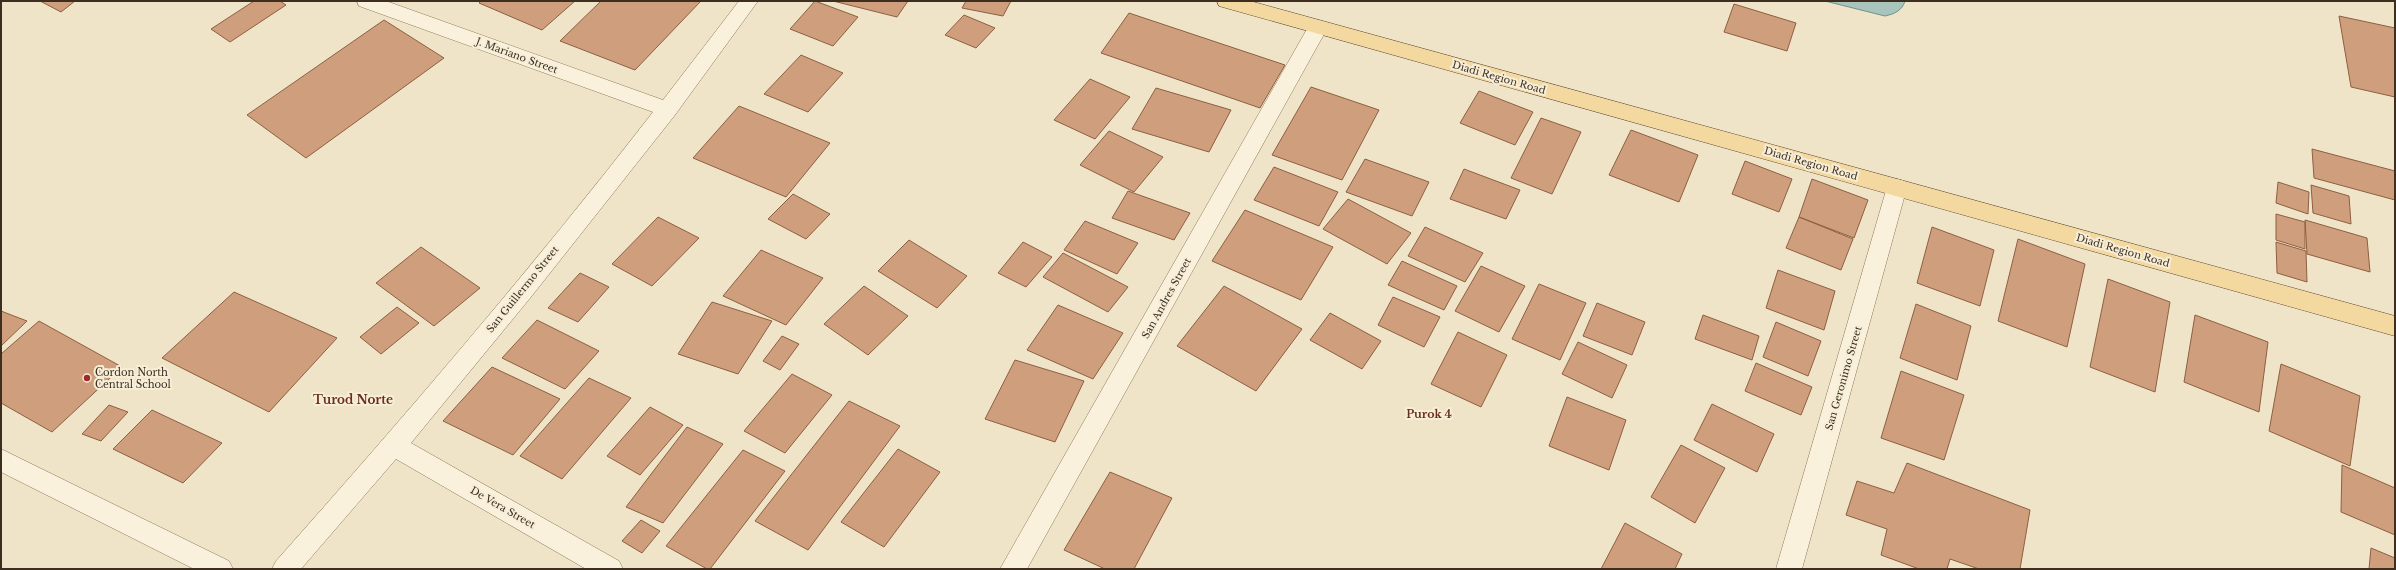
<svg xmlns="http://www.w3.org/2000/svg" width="2396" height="570" viewBox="0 0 2396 570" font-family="'Libre Baskerville',serif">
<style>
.water{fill:#a9c4bc;stroke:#6f938a}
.building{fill:#cf9f7d;stroke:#8d5f41}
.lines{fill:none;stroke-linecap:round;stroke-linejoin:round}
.minor-casing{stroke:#8d765c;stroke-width:1}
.major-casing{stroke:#5b4430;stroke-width:1}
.minor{fill:#faf1dc;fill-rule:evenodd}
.major{fill:#f3d9a0;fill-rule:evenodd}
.poi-dot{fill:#9e2a2b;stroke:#f7eed8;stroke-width:1.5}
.labels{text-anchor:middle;stroke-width:4;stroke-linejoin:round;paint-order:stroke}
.street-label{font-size:10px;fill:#3d2e20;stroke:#f7eed8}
.poi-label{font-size:10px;fill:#3d2e20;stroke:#f7eed8;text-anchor:start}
.neighbourhood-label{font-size:11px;font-weight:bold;fill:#6b2e1e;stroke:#f7eed8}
.quarter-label{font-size:12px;font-weight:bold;fill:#6b2e1e;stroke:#f7eed8}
</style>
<rect width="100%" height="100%" fill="#f0e4c8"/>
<!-- water -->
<path class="water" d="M1825 1H1905C1902 11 1894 14 1885 16Z"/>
<!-- building -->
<path class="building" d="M40 1H75L61 12Z
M254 1H280L286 5 230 42 211 29Z
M481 1H575L542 30 479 3Z
M601 1H701L635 70 560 41Z
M815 1 858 17 833 46 790 29Z
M833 1H908L897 17Z
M966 1H1011L1003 16 962 8Z
M1734 4 1796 23 1787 51 1724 32Z
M1129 13 1285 65 1260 108 1101 53Z
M964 15 995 28 976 48 945 35Z
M2339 16 2395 28V97L2351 87Z
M384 20 444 58 306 158 247 115Z
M801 55 843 73 808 112 764 94Z
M1090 79 1130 97 1095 139 1054 120Z
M1311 87 1379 110 1342 180 1272 155Z
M1156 88 1231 110 1209 152 1132 129Z
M1479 91 1533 112 1515 145 1460 123Z
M739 106 830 143 786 197 693 158Z
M1541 118 1581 132 1552 194 1511 178Z
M1631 130 1698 155 1679 202 1609 175Z
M1109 131 1163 157 1134 192 1080 165Z
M2312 149 2395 171V200L2314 178Z
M1365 159 1429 182 1412 216 1346 192Z
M1745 161 1792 179 1779 212 1732 194Z
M1274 167 1338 192 1319 226 1254 200Z
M1464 169 1520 190 1506 219 1450 199Z
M1812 179 1868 200 1854 238 1799 217Z
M2278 182 2309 192 2308 214 2276 203Z
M2311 185 2349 196 2351 224 2313 213Z
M1128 191 1190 213 1174 240 1112 218Z
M793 194 830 214 806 239 768 219Z
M1348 199 1411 233 1387 264 1323 229Z
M1245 210 1333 247 1301 300 1212 261Z
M2276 214 2305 222V249L2276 240Z
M658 217 699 238 652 286 612 264Z
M1799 217 1853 239 1841 270 1786 248Z
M2305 220 2367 238 2370 272 2307 254Z
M1085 221 1138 243 1117 274 1064 250Z
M1425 227 1483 253 1465 282 1408 256Z
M1932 227 1994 250 1980 306 1917 283Z
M2018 239 2085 264 2067 347 1998 321Z
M909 240 967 276 937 308 878 271Z
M1023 242 1052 257 1026 287 998 273Z
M2276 242 2306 251 2307 282 2277 273Z
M421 247 480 288 434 326 376 283Z
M761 250 823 278 786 325 723 296Z
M1063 253 1128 287 1108 312 1043 277Z
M1402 261 1457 286 1444 310 1388 285Z
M1481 266 1525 286 1499 332 1455 311Z
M1778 270 1835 291 1824 330 1766 308Z
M580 273 609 287 578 322 548 308Z
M2108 279 2170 302 2155 392 2090 367Z
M1539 284 1586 303 1560 360 1512 339Z
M864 286 908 316 868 355 824 324Z
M1224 286 1302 329 1256 391 1177 346Z
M234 292 337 338 269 412 162 358Z
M1393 297 1440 317 1424 347 1378 325Z
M712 302 772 321 738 374 678 354Z
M1597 303 1645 322 1632 355 1583 336Z
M1916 304 1971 326 1957 380 1900 358Z
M1058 305 1123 333 1093 379 1027 350Z
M397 307 419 323 381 354 360 337Z
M1 311 27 321 1 346Z
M1330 313 1381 341 1362 369 1310 340Z
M1703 315 1759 336 1752 360 1695 339Z
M2195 315 2268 342 2259 412 2184 382Z
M537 320 599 351 565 389 502 358Z
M39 321 122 367 52 432 1 403V354Z
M1776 322 1821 341 1808 376 1763 357Z
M1458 332 1507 355 1481 407 1431 384Z
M782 336 799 344 780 370 763 361Z
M1578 342 1627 365 1612 398 1562 374Z
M1015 360 1084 381 1055 442 985 419Z
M1756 363 1812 387 1801 415 1745 391Z
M2281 364 2360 396 2350 466 2269 431Z
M492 367 560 399 513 455 443 421Z
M1901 371 1964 395 1944 460 1881 438Z
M792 374 832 395 785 453 744 431Z
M589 378 631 398 562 479 520 456Z
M1567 397 1626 420 1609 470 1549 446Z
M849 401 900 426 808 550 755 521Z
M1712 404 1774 434 1757 472 1694 440Z
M109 405 128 412 101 441 82 434Z
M650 407 683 425 640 475 607 456Z
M152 410 222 443 183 483 113 449Z
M687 427 723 444 663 523 626 507Z
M1681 445 1725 468 1695 523 1651 497Z
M898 449 940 472 884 547 841 522Z
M743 450 785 471 710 569H707L666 546Z
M1907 463 2030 510 2020 569H1979L1950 559 1947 569H1919L1881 555 1887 529 1846 515 1857 481 1894 493Z
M2342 465 2395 488V535L2341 512Z
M1110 472 1172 498 1134 569H1105L1064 550Z
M641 520 660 531 642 553 622 541Z
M1625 523 1682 554 1675 569H1601Z
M2371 548 2395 558V569H2369Z"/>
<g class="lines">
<defs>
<path id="minor" d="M357 1H386L663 100 739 1H758L675 115 531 297 411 443 619 561 623 569H586L396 459 301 569H272L276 561C406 415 533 267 653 112L359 6Z
M1318 20 1325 22 1328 27 1027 569H1000L1311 22Z
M1897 179 1904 181 1907 187 1802 569H1776L1887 187 1890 181Z
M1 449 229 561 233 569H194L1 472Z"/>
<path id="major" d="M1217 1H1250L2395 316V336L1226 8 1219 6Z"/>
</defs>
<!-- minor casing -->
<use href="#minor" class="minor-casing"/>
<!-- major casing -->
<use href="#major" class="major-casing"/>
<!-- minor -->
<use href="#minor" class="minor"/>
<!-- major -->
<use href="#major" class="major"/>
</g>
<!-- markers -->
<circle class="poi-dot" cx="87" cy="378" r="4"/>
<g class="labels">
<!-- street labels -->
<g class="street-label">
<text transform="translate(517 55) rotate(20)" y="4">J. Mariano Street</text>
<text transform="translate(1499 77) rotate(16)" y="4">Diadi Region Road</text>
<text transform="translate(1811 163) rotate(16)" y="4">Diadi Region Road</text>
<text transform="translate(2123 250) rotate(16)" y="4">Diadi Region Road</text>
<text transform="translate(522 289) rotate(-51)" y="4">San Guillermo Street</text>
<text transform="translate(1166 298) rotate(-61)" y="4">San Andres Street</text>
<text transform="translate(1843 378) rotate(-74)" y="4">San Geronimo Street</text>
<text transform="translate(503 507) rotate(30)" y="4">De Vera Street</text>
</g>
<!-- poi labels -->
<g class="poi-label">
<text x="95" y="376">Cordon North<tspan x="95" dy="12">Central School</tspan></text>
</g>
<!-- neighbourhood labels -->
<g class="neighbourhood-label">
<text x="1429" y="418">Purok 4</text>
</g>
<!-- quarter labels -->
<g class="quarter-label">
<text x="353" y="404">Turod Norte</text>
</g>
</g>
<!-- border -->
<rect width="2396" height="570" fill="none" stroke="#3d2e20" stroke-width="4"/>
</svg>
